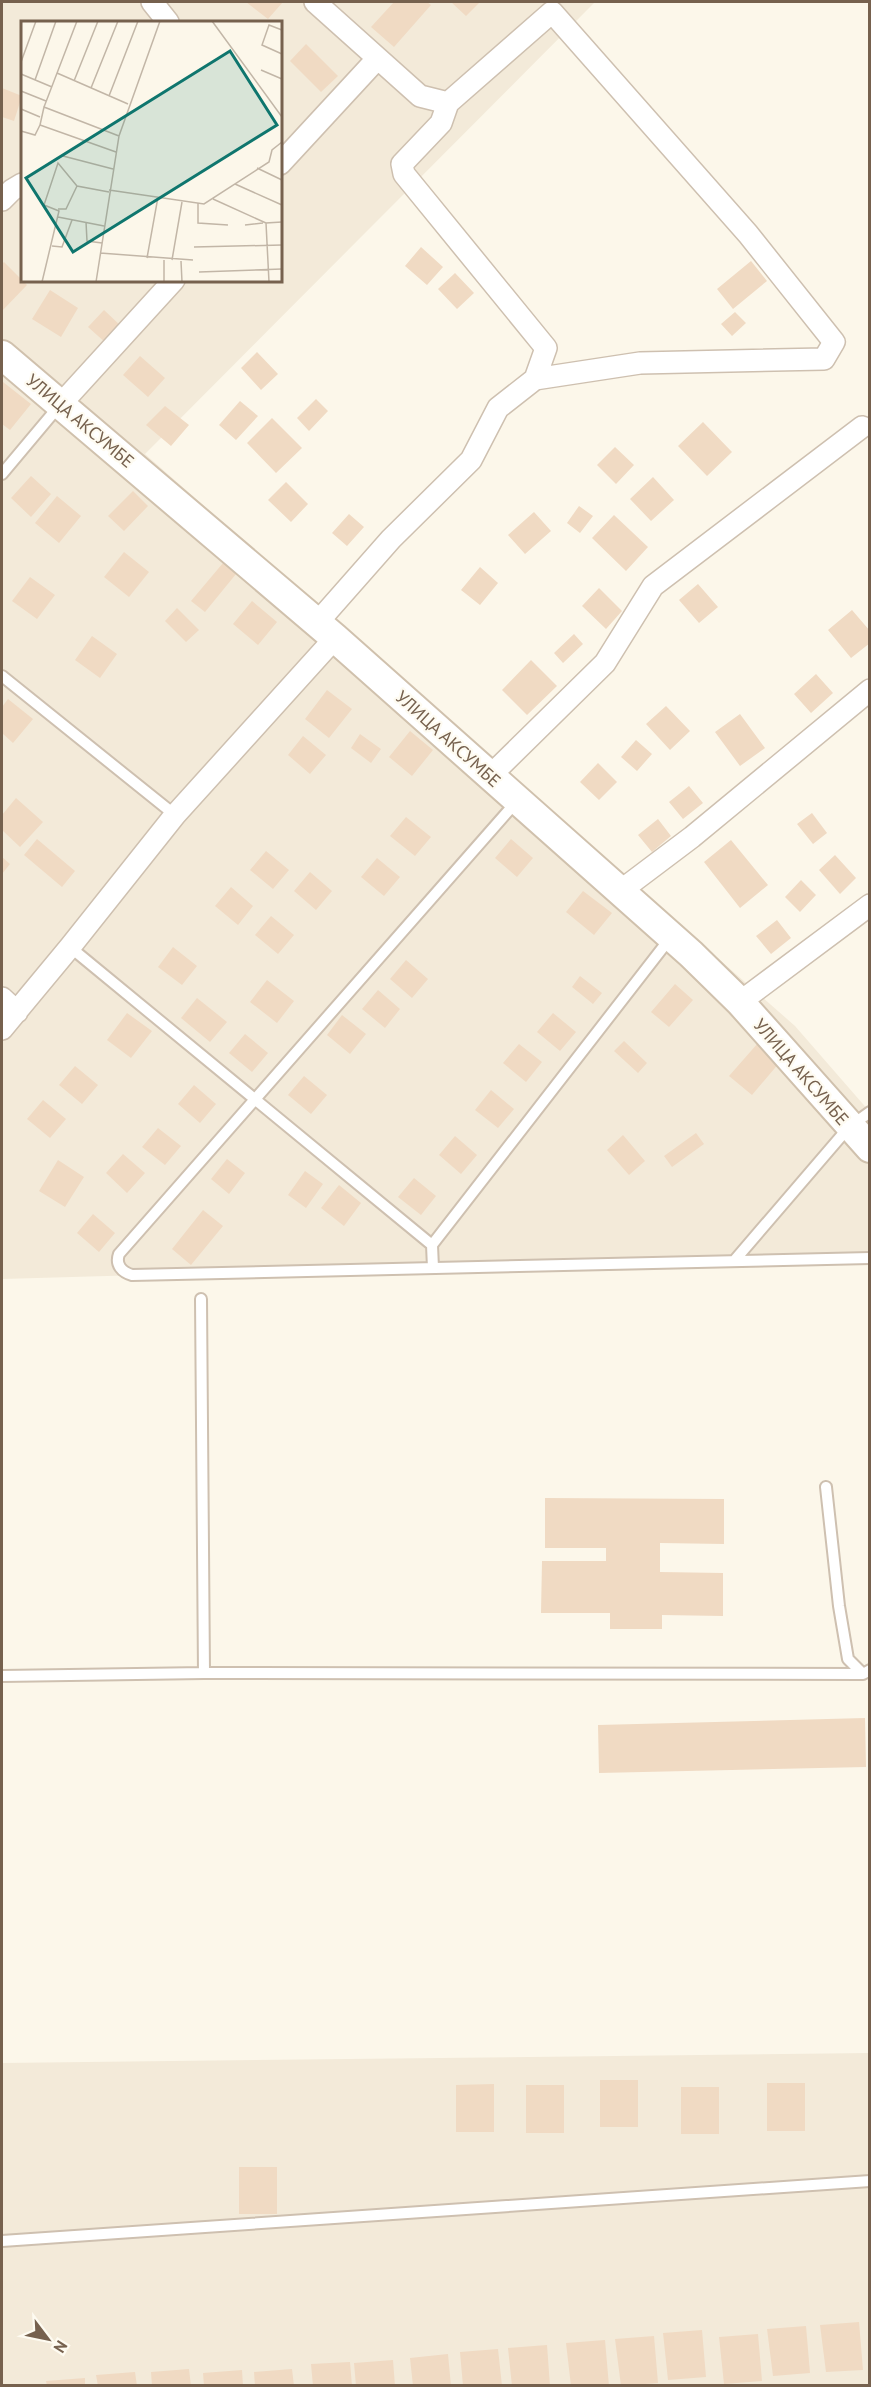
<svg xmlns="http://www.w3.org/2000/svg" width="871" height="2387" viewBox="0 0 871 2387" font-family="'PT Sans',sans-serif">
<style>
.residential{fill:#f3ead9;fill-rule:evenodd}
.building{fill:#f0dac3}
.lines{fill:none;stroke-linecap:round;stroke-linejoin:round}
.lane-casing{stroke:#cec0b0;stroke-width:14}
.street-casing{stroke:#cec0b0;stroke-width:24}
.secondary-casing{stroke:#d0c1ad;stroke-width:32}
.lane{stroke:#fff;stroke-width:10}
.street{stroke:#fff;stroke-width:21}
.secondary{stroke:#fff;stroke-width:28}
.labels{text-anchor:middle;stroke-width:4.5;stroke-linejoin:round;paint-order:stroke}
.street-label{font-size:18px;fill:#76614e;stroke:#fefbf1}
.inset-road{fill:none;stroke:#c2b6a7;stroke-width:1.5}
.view{fill:#0f766e;fill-opacity:0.15;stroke:#0f766e;stroke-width:3}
.inset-edge{fill:none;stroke:#76614e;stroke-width:3}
</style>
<rect width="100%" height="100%" fill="#fcf7ea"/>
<!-- residential -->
<path class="residential" d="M2 2H595L145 454 795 1026 869 1111V1254L2 1279ZM22 22H280V280H22Z
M869 2053V2385H2V2063Z"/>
<!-- building -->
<path class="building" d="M246 2H283L268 19Z
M394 2H427L431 5 394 47 371 27Z
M451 2H480L466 16Z
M306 44 338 76 321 92 290 61Z
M2 88 22 96 14 121 2 117Z
M421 247 443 267 427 285 405 266Z
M751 261 767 281 733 309 717 289Z
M4 262 27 285 2 311V264Z
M455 273 474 293 457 309 438 289Z
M50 290 78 308 61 337 32 319Z
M104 310 122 327 107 344 88 327Z
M735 312 746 323 732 336 721 324Z
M257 352 278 374 261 390 241 368Z
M140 356 165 378 148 397 123 375Z
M3 382 31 404 10 430 2 424Z
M316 399 328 411 309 431 297 418Z
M240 401 258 416 236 440 219 425Z
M165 406 189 425 171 446 146 425Z
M272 418 302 448 276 473 247 443Z
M703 422 732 452 707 476 678 446Z
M615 447 634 465 616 484 597 465Z
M31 476 51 494 31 517 11 498Z
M653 477 674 500 651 521 630 499Z
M286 482 308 504 291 522 268 500Z
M133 491 148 506 124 531 108 516Z
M57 496 81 516 59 543 35 523Z
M579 506 593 516 580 533 567 523Z
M534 512 551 531 525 554 508 535Z
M349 514 364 527 347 546 332 533Z
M614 515 648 547 626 571 592 538Z
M124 552 149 572 129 597 104 577Z
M223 563 236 574 205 612 191 601Z
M480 567 498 583 480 605 461 590Z
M30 577 55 595 37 619 12 601Z
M698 584 718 607 699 623 679 600Z
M599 588 622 611 606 629 582 606Z
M252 601 277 622 258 645 233 624Z
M177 608 199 630 186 642 165 621Z
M852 610 870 631V643L851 658 828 630Z
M574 634 583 644 563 663 554 653Z
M92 636 117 654 100 678 75 660Z
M531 660 557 686 527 715 502 690Z
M816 674 833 693 811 713 794 694Z
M327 690 352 709 329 738 305 719Z
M8 699 33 719 13 743 2 733V707Z
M666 706 690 731 670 750 646 724Z
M740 714 765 748 740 766 715 732Z
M410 731 433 750 412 776 389 757Z
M360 734 381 749 371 763 351 748Z
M303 736 326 755 310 774 288 755Z
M636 740 652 754 637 771 621 757Z
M598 763 617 782 599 800 580 782Z
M689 786 703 803 683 819 669 802Z
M16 798 43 822 20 847 2 830V815Z
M812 813 827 833 813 844 797 824Z
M406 817 431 837 415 856 390 836Z
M658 819 671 836 652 852 638 835Z
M37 839 75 871 62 887 24 855Z
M511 839 533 858 517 877 495 858Z
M731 840 768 885 740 908 704 862Z
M266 851 289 870 273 889 250 870Z
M835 855 856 878 840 894 819 870Z
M2 857 10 864 2 874Z
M377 858 400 877 384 896 361 877Z
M310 872 332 891 316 910 294 891Z
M801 880 816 895 800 912 785 897Z
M231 887 253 906 238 925 215 906Z
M583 891 612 913 594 935 566 912Z
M271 916 294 935 278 954 255 935Z
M777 920 791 938 771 954 756 936Z
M173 947 197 966 182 985 158 967Z
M406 960 428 979 412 998 390 979Z
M580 976 602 993 593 1004 572 987Z
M267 980 294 1001 277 1023 250 1002Z
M675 984 693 1000 669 1027 651 1012Z
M378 990 400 1009 385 1028 362 1009Z
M197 998 227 1022 210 1042 181 1018Z
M127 1013 152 1031 131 1058 107 1040Z
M553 1013 576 1032 560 1051 537 1032Z
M342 1015 366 1034 350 1054 327 1035Z
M245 1034 268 1053 252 1072 229 1053Z
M624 1041 647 1063 638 1073 614 1051Z
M758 1043 780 1062 752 1095 729 1076Z
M519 1044 542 1062 526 1082 503 1063Z
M75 1066 98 1085 82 1104 59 1085Z
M304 1076 327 1095 311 1114 288 1095Z
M194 1085 216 1104 200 1123 178 1104Z
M491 1090 514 1109 498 1128 475 1110Z
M43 1100 66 1119 50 1138 27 1119Z
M158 1128 181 1146 165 1165 142 1147Z
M696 1133 704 1144 672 1167 664 1156Z
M623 1135 645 1161 629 1175 607 1150Z
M455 1136 477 1155 461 1174 439 1155Z
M123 1154 145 1173 127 1193 106 1173Z
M227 1159 245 1173 229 1194 211 1179Z
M58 1160 84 1177 65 1207 39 1191Z
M305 1171 323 1184 306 1208 288 1195Z
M414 1178 436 1196 421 1215 398 1197Z
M339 1185 361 1203 344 1226 321 1208Z
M203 1210 223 1226 191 1265 172 1249Z
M93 1214 115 1233 99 1252 77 1233Z
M545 1498 724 1499V1544L660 1543V1572L723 1573V1616L662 1615V1629H610V1613H541L542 1561H606V1548H545Z
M865 1718 866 1767 599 1773 598 1725Z
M600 2080H638V2127H600Z
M767 2083H805V2131H767Z
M494 2084V2132H456V2085Z
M526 2085H564V2133H526Z
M681 2087H719V2134H681Z
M239 2167H277V2214H239Z
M859 2322 863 2370 826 2372 820 2325Z
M806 2326 810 2373 773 2376 767 2329Z
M702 2330 706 2377 668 2380 663 2333Z
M758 2334 762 2381 724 2384 719 2337Z
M654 2336 658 2383 621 2386 615 2339Z
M605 2340 609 2386H571L566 2343Z
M547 2345 550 2386H512L508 2348Z
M498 2349 502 2386H463L460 2352Z
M448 2354 451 2386H413L410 2358Z
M393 2360 395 2386H356L354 2363Z
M350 2362 352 2386H313L311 2364Z
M189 2369 191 2386H152L151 2372Z
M292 2369 294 2386H255L254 2372Z
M242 2370 243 2386H204L203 2373Z
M135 2372 137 2386H98L96 2375Z
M85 2378V2386H47L46 2381Z"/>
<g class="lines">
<defs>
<path id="lane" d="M2 474 59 406
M2 676 175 815
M517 801 119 1254C115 1265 122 1272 132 1275L870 1258
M70 947 432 1245 671 937
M432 1245 433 1268
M734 1261 849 1127 870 1112
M201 1299 204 1673
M826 1487 839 1606 848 1659 863 1674
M2 1676 204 1673 863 1674 870 1670
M2 2241 870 2181"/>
<path id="street" d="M152 2 168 22
M315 2 420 96 448 103 552 12 748 234 834 342 824 359 640 363 535 379 498 408 471 460 391 539 317 623
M448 103 441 123 402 164 404 174 546 348 535 379
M280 164 377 59
M2 200 12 190 22 184
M60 405 174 280
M490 776 605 663 653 586 862 427
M619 892 692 837 870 690
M2 998 17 1012
M740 1002 870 905
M2 1029 70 947 175 815 335 638"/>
<path id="secondary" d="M2 355 335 638 691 954 740 1002 870 1148"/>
</defs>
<!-- lane casing -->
<use href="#lane" class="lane-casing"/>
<!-- street casing -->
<use href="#street" class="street-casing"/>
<!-- secondary casing -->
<use href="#secondary" class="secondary-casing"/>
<!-- lane -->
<use href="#lane" class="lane"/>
<!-- street -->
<use href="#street" class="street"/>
<!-- secondary -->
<use href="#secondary" class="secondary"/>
</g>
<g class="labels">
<!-- street labels -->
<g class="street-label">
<text transform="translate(80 421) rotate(40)" y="6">УЛИЦА АКСУМБЕ</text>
<text transform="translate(448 739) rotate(42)" y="6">УЛИЦА АКСУМБЕ</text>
<text transform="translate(801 1072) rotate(49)" y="6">УЛИЦА АКСУМБЕ</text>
</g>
</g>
<!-- overview -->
<g transform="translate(21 21)">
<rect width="261" height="261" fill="#fcf7ea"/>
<path class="inset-road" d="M56 0 23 86 98 115M191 0 261 96M261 9 248 4 241 24 261 33M0 41 15 0M240 49 261 58M36 52 107 83M0 53 31 66M14 59 35 0M53 60 77 0M70 67 97 0M0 70 25 80M88 75 117 0M23 86 19 104 95 131M0 88 19 96M0 110 14 114 19 104M42 135 92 148M236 147 261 159M214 163 261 184M88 169 183 183 248 141 251 129 261 121M192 178 245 202M177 182V202L207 204M37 188H45L56 165M37 196 83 205M65 201 66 220 81 222M224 204 242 202M31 225 41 226 51 199M173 226 261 224M79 232 172 239M126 237 137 176M151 239 161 181M160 240 161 261M178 251 261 248M21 261 38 190 23 184 37 142 56 165 88 171M75 261 98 115 139 0M143 261V239M248 261 245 202 261 201"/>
<path class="view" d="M209 30 256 104 52 231 5 157Z"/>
<rect width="261" height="261" class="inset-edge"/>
</g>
<!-- border -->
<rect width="871" height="2387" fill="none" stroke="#76614e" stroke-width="6"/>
<!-- north arrow -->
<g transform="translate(48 2339) rotate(122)" stroke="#fefbf1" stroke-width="4.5" paint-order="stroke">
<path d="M0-4.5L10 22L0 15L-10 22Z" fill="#76614e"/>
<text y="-9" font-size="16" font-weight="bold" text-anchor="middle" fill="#76614e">N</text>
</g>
</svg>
